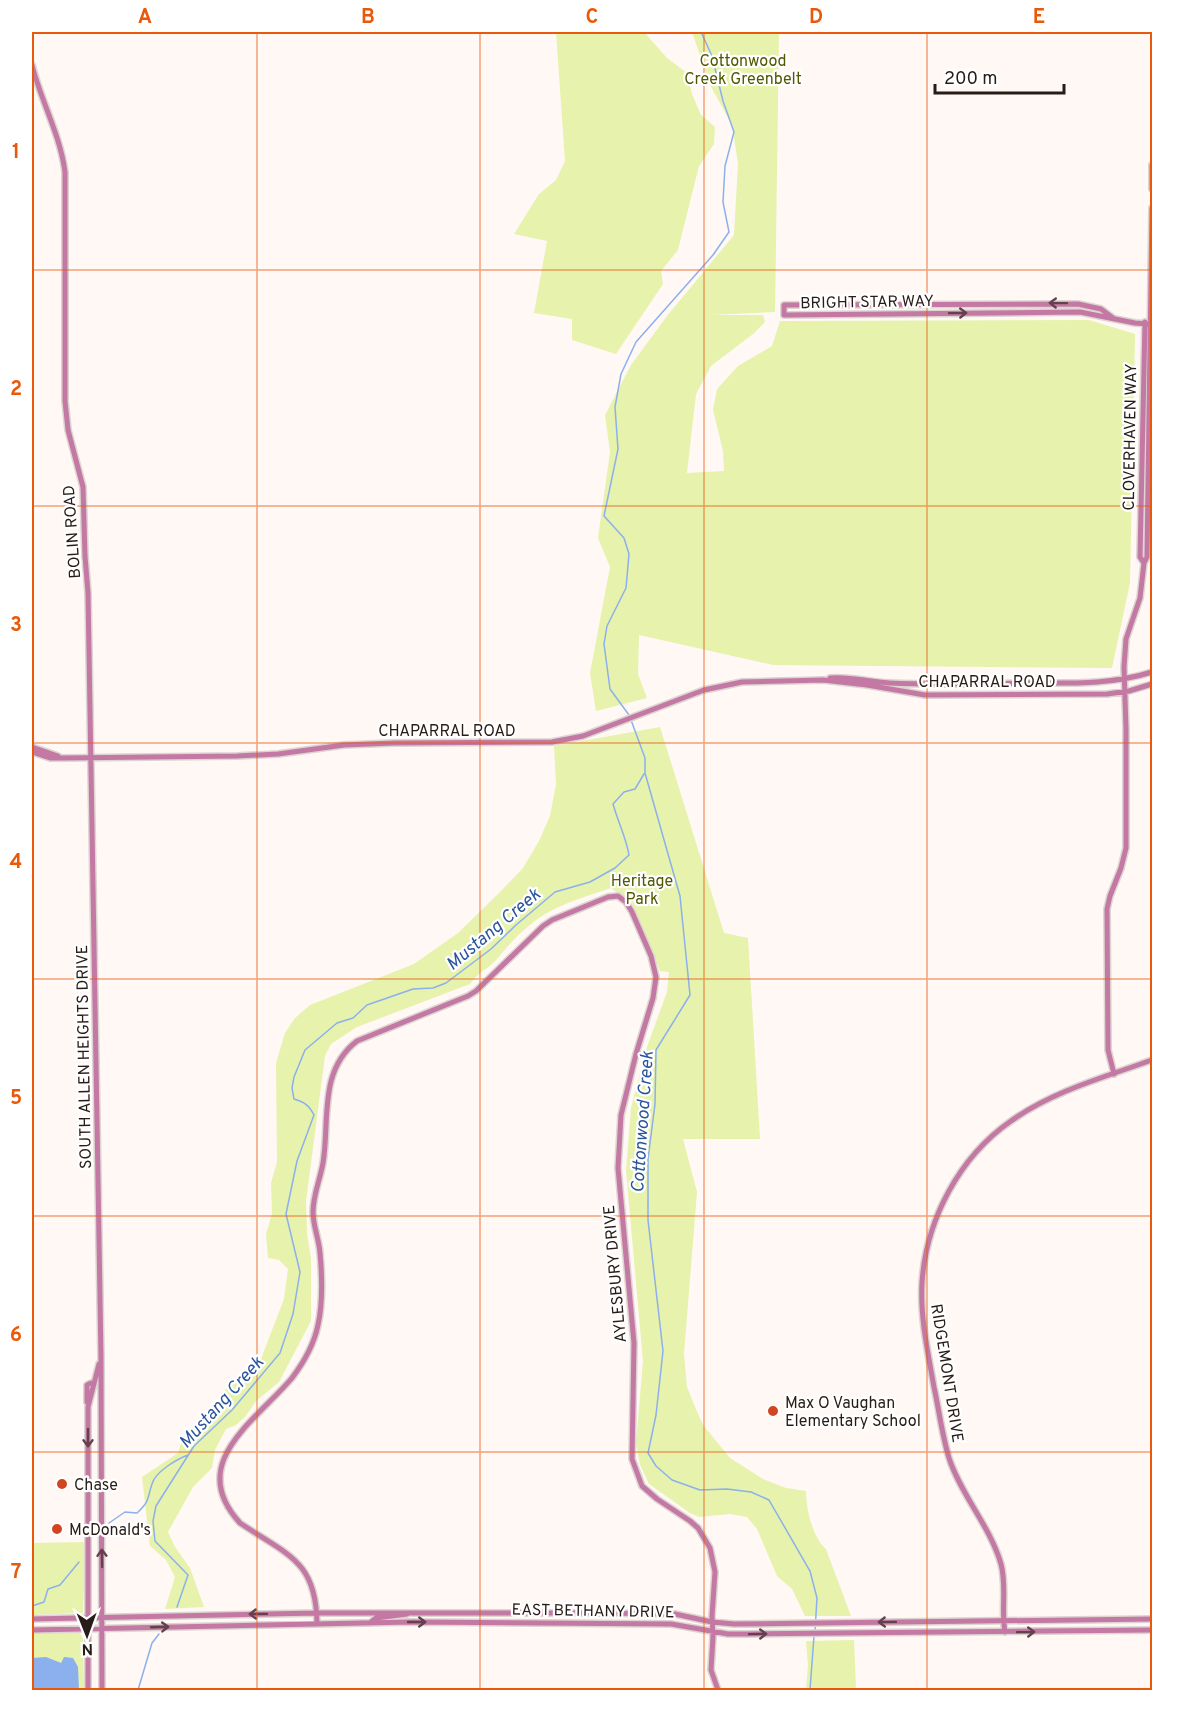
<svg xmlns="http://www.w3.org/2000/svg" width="1184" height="1722" viewBox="0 0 1184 1722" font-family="Overpass,sans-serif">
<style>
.green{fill:#e7f2ac}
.water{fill:#8bb0ed}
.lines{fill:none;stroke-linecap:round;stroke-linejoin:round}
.stream{stroke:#8bb0ed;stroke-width:1.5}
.secondary-casing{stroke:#dcd5d1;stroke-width:8}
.secondary{stroke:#c379a3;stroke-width:5}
.oneway{stroke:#65414f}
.grid{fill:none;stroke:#e8590c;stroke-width:1.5;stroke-opacity:0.55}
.poi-dot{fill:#cf4620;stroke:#fff;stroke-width:2}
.labels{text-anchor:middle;stroke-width:4.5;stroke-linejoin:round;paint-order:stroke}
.park-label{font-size:16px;fill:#505800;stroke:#fff}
.street-label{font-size:16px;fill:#271c17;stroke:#fff}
.poi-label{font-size:16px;fill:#271c17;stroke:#fff;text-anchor:start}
.water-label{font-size:18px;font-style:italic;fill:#2a559d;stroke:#fff}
.neatline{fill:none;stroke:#e8590c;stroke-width:2}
.grid-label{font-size:20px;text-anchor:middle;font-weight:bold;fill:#e8590c}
</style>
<rect width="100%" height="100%" fill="#fff8f5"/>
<!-- green -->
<path class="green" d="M556 32H644L667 58 687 73 692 94 701 115 715 127 714 144 699 166 678 250 661 271 663 284 616 354 572 340V319L534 313 547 241 514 234 539 194 556 180 565 161Z
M692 32H779L775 312 711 315H763L765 322 753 334 711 366 696 394 687 473 724 471 723 451 713 410 717 389 738 366 772 346 780 321 1089 320 1135 334 1130 583 1112 668 773 665 639 635 638 674 647 698 596 711 590 673 610 567 598 538 610 452 605 415 631 365 667 316 734 235 738 164 732 125 710 85Z
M660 727 724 933 748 938 760 1139H683L697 1192 684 1354 687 1387 695 1407 703 1425 730 1458 763 1479 786 1488 806 1491C806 1508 812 1537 826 1549L851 1616H805L792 1589 777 1576 757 1529 747 1517 730 1514 699 1517 690 1513 649 1484 640 1465 636 1443 643 1361 626 1170 631 1108 647 1047 667 992 669 972 660 971 632 903 611 888C584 897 552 906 530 925 517 935 507 947 497 959 488 969 478 972 470 984L357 1027 331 1044 325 1056 306 1201 307 1234 311 1258V1321L279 1382 256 1401 245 1417 236 1425 226 1429 215 1450 212 1468 193 1487 168 1532 175 1547 190 1568 204 1607 165 1609 175 1577 166 1560 150 1546 142 1477 178 1453 182 1440 199 1431 218 1406 224 1391 259 1364 284 1299 288 1269 279 1260 268 1258 266 1234 272 1214 271 1183 277 1162 276 1063 285 1033 295 1018 310 1005 414 964 458 933 499 893 523 868 539 841 550 816 556 784 554 746Z
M86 1542 83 1613 32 1615V1543Z
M79 1632 83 1638 84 1690H32V1633Z
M854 1640 856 1690H806L808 1665 806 1641Z"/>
<!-- water -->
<path class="water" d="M46 1657 61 1663 64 1657 73 1658 78 1667 79 1690H32V1658Z"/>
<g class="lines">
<!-- stream -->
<path class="stream" d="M629 715 610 689 604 644 607 626 626 588 629 554 624 538 604 516 618 449 615 407 621 374 636 342 713 255 729 232 723 202 725 166 734 132 723 101 712 56 701 32
M631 720 645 758V773L680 896 690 995 656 1050 655 1104 648 1159V1220L663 1351 656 1415 648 1453 656 1466 672 1480 700 1490 727 1489 751 1492 769 1500 810 1571 817 1598 815 1631
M109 1523 125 1512 137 1513C150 1501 147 1499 152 1484 155 1472 177 1459 188 1455
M32 1606 44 1602 48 1589 60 1585 79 1562
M177 1607 188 1575 155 1541 153 1521 156 1506 194 1446 232 1410 280 1353 293 1314 300 1272 286 1214 297 1161 314 1115C309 1105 304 1102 294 1099L292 1088 294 1077 305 1050 337 1023 353 1018 367 1005 413 989 433 988 446 983 491 949 516 925 555 892 590 882 615 868 629 855C626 837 618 822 613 804L624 792 635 789 644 774
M138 1690 152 1643 159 1634
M810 1690 814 1636"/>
<defs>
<path id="secondary" d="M32 65C41 101 60 134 65 172V401L68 430 83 487 85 556 88 593 101 1357 102 1690
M1152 165V189
M1113 318 1101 309 1078 304 784 305V315L1080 312 1135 323 1151 324
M1144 563 1140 557 1145 322
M830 678C850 676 869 682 889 683 934 685 980 684 1026 683 1069 683 1111 685 1152 672
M32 747 58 756
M32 752 50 758H63L237 756 278 754 344 745 394 743 552 742 583 736 704 690 742 682 823 680 867 685 925 695 1107 694 1129 691 1152 684
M1114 1074 1108 1050 1107 909 1110 896 1121 868 1126 848V729L1124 667 1126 639 1140 598 1144 563 1147 557 1152 208
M87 1402V1385L91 1383 94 1384
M32 1619 317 1613H599L675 1614 712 1622 734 1624 1152 1619
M317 1623C316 1560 287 1555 240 1523 185 1463 256 1421 292 1378 304 1362 314 1345 318 1325 323 1303 322 1275 320 1253 319 1239 313 1226 313 1212 313 1195 320 1180 323 1163 330 1121 318 1071 357 1041L468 996 476 991 543 926 552 920 608 897 618 896 626 902 632 912 651 956 656 977 653 998 636 1054 621 1115 618 1168 634 1343 632 1459 642 1486 657 1499 690 1521 698 1528 710 1548 715 1572 712 1616 713 1637 711 1670 718 1690
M370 1623 376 1618 407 1614
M32 1630 411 1622 671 1624 728 1634H745L1152 1630
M1005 1632C1001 1610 1007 1586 1001 1564 990 1526 961 1495 949 1458 942 1435 939 1410 934 1387 928 1353 920 1317 922 1283 926 1220 959 1157 1011 1121 1053 1091 1105 1077 1152 1060
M88 1690V1407L99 1364"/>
</defs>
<!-- secondary casing -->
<use href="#secondary" class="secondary-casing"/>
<!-- secondary -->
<use href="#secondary" class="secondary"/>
</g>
<!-- one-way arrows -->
<defs><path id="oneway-shaft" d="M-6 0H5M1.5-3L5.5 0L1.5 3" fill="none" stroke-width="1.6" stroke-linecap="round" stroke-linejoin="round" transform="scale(1.5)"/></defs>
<g class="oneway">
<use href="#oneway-shaft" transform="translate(1058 303) rotate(-179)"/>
<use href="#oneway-shaft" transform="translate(958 313) rotate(-1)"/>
<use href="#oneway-shaft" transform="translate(88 1438) rotate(90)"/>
<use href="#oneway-shaft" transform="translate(102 1558) rotate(-91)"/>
<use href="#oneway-shaft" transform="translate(258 1614) rotate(179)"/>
<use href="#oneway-shaft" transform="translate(417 1622)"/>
<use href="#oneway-shaft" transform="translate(887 1622) rotate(179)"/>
<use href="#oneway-shaft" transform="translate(160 1627) rotate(-2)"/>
<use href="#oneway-shaft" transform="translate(1026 1632) rotate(-1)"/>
<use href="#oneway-shaft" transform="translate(758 1634) rotate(-1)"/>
</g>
<!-- grid -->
<path class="grid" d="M257 32V1690M480 32V1690M704 32V1690M927 32V1690M32 270H1152M32 506H1152M32 743H1152M32 979H1152M32 1216H1152M32 1452H1152"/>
<!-- markers -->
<g class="poi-dot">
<circle cx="773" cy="1411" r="6"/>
<circle cx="62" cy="1484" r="6"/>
<circle cx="57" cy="1529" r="6"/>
</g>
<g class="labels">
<!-- park labels -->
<g class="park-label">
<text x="743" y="66">Cottonwood<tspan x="743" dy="18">Creek Greenbelt</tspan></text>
<text x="642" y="886">Heritage<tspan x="642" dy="18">Park</tspan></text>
</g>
<!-- street labels -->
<g class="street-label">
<text transform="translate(867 301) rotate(-1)" y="6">BRIGHT STAR WAY</text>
<text transform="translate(1129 437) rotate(-89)" y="6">CLOVERHAVEN WAY</text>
<text transform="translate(71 532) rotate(-94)" y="6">BOLIN ROAD</text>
<text x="987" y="687">CHAPARRAL ROAD</text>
<text x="447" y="736">CHAPARRAL ROAD</text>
<text transform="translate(83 1057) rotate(-91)" y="6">SOUTH ALLEN HEIGHTS DRIVE</text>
<text transform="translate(614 1274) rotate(-95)" y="6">AYLESBURY DRIVE</text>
<text transform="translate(948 1373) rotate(81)" y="6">RIDGEMONT DRIVE</text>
<text transform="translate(593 1610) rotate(1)" y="6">EAST BETHANY DRIVE</text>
</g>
<!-- poi labels -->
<g class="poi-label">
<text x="785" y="1408">Max O Vaughan<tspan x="785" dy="18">Elementary School</tspan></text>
<text x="74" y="1490">Chase</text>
<text x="69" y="1535">McDonald's</text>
</g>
<!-- water labels -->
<g class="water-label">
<text transform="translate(493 929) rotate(-40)" y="6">Mustang Creek</text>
<text transform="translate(642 1122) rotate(-86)" y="6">Cottonwood Creek</text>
<text transform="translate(221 1402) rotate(-48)" y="6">Mustang Creek</text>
</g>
</g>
<!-- border -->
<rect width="1184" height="1722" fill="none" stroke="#ffffff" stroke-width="66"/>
<!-- north arrow -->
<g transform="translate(87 1635) rotate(179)" stroke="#ffffff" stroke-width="4.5" paint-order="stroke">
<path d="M0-4.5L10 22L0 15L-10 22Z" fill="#271c17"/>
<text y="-9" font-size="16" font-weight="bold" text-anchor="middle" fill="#271c17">N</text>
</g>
<!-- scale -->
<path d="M935 84v9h129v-9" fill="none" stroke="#271c17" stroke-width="3"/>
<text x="944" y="84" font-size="18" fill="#271c17" stroke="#ffffff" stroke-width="4.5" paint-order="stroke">200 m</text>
<rect x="33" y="33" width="1118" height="1656" class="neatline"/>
<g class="grid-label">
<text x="145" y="23">A</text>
<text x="368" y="23">B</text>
<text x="592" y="23">C</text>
<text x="816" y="23">D</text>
<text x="1039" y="23">E</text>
<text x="16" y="158">1</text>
<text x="16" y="395">2</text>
<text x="16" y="631">3</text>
<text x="16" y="868">4</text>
<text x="16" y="1104">5</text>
<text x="16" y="1341">6</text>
<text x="16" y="1578">7</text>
</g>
</svg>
